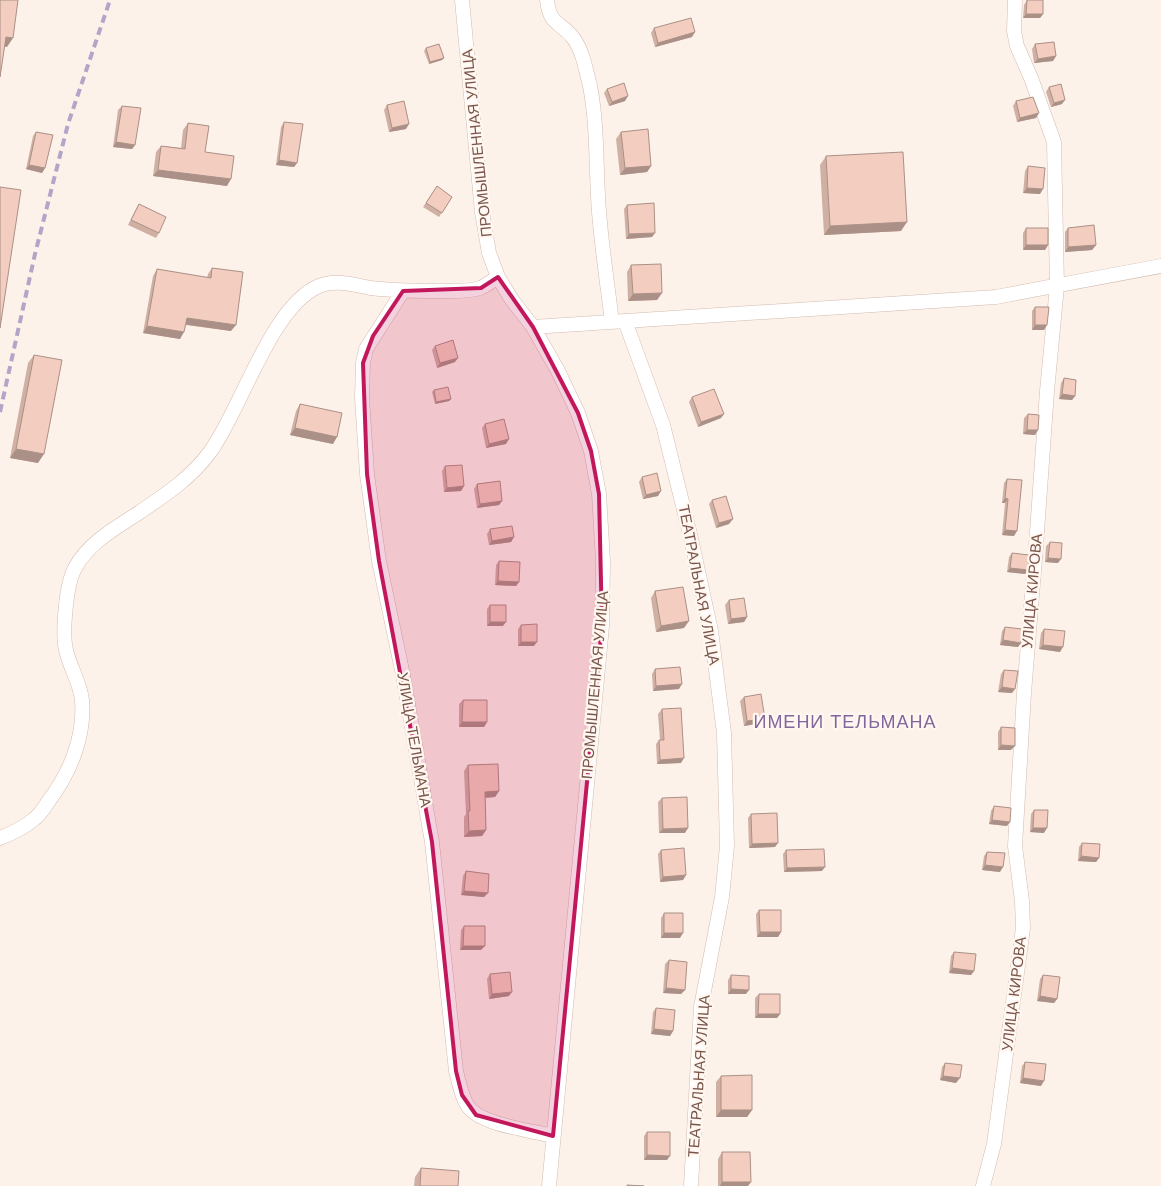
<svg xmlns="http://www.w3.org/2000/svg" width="1161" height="1186" viewBox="0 0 1161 1186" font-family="Arial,sans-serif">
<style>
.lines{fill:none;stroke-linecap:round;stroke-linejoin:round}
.minor-casing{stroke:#d3bbb0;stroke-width:15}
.minor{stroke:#fff;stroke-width:14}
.rail{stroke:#b3a5c8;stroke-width:4;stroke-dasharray:8 5;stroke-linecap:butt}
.wall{fill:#d1b0a4}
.shaded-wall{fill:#aa9086}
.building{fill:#f3cdbf;stroke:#aa9086}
.marked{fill:#c2185b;fill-opacity:0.2;stroke:#c2185b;stroke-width:4;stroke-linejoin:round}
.labels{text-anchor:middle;stroke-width:4.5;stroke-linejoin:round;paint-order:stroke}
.street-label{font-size:15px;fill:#79554b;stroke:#fff7f0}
.quarter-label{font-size:18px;letter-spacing:1px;fill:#83679c;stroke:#fff7f0}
</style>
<rect width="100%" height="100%" fill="#fdf2e9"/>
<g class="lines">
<defs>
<path id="minor" d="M462 0 482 212 489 253 498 277 512 300 533 327 558 371 578 413 591 451 599 494 603 561 602 626 549 1186
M547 0C550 27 561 21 574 39 583 52 586 70 590 86 597 122 596 159 598 196 600 238 607 280 612 322
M403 291 366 349 363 363 362 398 367 474 379 561 403 675 432 842 456 1071C459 1082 461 1095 467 1105 479 1125 531 1130 553 1136
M625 321 663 425 690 534 711 631 724 733 727 846 722 897 701 1007 691 1186
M533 327 996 297 1161 266
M0 838C13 833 24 828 34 819 40 815 44 808 48 802 70 773 85 737 82 700 80 682 70 668 66 650 62 633 66 584 75 568 89 542 116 528 140 512 165 495 192 477 210 452 241 410 271 306 319 286 335 279 354 285 371 288 394 291 417 291 440 291 453 291 468 292 480 288 486 286 493 280 498 277
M983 1186 994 1144 1023 928 1022 901 1015 846 1024 693 1036 546 1047 391 1057 286 1054 142 1031 78 1017 46 1014 31 1015 0"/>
</defs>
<!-- minor casing -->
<use href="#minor" class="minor-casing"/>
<!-- minor -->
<use href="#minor" class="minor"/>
<!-- rail -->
<path class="rail" d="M0 412 35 254 68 124 110 0"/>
</g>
<!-- wall -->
<path class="wall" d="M1027 0 1043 14 1040 18H1023L1024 5Z
M654 28 692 37 655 47 651 33Z
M1035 44 1056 56 1053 61 1034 63 1032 49Z
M426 48 444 58 442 60 429 64 424 51Z
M1049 87 1062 104 1051 107 1046 92Z
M607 89 625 101 609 106 604 93Z
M1016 101 1036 118 1017 122 1013 106Z
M387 105 406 129 389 132 384 110Z
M122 106 135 145 132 149 113 147 118 110Z
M284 122 297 163 294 167 276 165 281 127Z
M188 123 205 152 227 186 153 176 156 152 161 146 181 148 183 130Z
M36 132 45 168 42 173 26 169 33 136Z
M621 132 651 166 647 172 620 175 616 139Z
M826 156 901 231 824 235 820 165Z
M1028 166 1040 194 1023 193 1025 171Z
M437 186 452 197 439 217 423 207Z
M139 204 159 233 156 238 128 225 136 209Z
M627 205 652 237 626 239 624 209Z
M1026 228 1048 245 1045 250H1023V233Z
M1068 228 1096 245 1092 250 1065 252V232Z
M631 265 662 293 657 300 628 301 627 272Z
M212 268 231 331 186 325 180 339 143 333 153 276 157 269 207 278 208 274Z
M1035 307 1044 330H1032V311Z
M435 346 455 362 437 368 432 350Z
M34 355 38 463 10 458 28 363Z
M1064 378 1075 396 1072 400 1059 399 1061 383Z
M434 390 451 399 449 401 435 404 432 392Z
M692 397 721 418 698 427 689 402Z
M300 404 333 444 290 435 296 411Z
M1028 414 1035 435 1023 434 1024 418Z
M485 424 506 444 486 448 482 428Z
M445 466 464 486 461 491 444 492 442 471Z
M642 477 658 496 643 499 639 482Z
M1007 479 1014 536 1002 535 1005 503H1002L1004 483Z
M477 484 502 501 499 505 477 508 474 489Z
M712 500 729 524 716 528 709 504Z
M490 529 514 537 511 542 489 545 487 534Z
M1050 542 1058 563 1045 562 1046 546Z
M1012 553 1028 570 1025 574 1007 572 1009 557Z
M499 561 519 582 516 586 495 585 496 565Z
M655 591 684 628 656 632 651 598Z
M729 600 747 617 744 622 728 624 725 605Z
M490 605 503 626H487V609Z
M521 625 534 646H518V629Z
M1005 627 1021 643 1018 647 1000 645 1002 631Z
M1044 629 1060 652 1039 649 1041 633Z
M655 669 679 689 653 691 652 674Z
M1004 670 1012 693 998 692 1001 674Z
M744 697 765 719 762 723 744 726 740 701Z
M463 700 487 722 484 727H459V704Z
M662 709 681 763 657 764 656 744 659 740H660L658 714Z
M1001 727 1011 750H998V732Z
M468 765 499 791 495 797 485 798 486 830 482 836 464 837V817L466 814 464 771Z
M662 798 685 833H659L658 802Z
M994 806 1007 826 989 824 991 811Z
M1034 810 1044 833 1030 832 1031 814Z
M751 814 775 847 749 848 748 818Z
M1082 843 1099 858 1096 862 1078 861 1079 847Z
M661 850 686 875 683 880 660 882 658 854Z
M786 850 822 871 784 872 783 854Z
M987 852 1000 872 982 870 984 856Z
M466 871 484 897 461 895 463 876Z
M759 910 781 932 778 937H757L756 914Z
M664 913 680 938H661V918Z
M464 926 481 950H460L461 930Z
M954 952 974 971 971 975 949 973 951 956Z
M669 960 685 990 681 994 663 993 665 964Z
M490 974 509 996 489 999 487 979Z
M731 975 746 994H728V980Z
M1043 975 1057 999 1054 1003 1037 1001 1040 979Z
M759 994 780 1014 777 1018H755V998Z
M656 1008 673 1031 670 1036 651 1034 653 1012Z
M1025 1062 1041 1086 1020 1083 1022 1066Z
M945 1063 956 1083 940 1080 942 1067Z
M721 1076 752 1110 747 1117H716V1082Z
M647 1132 667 1160H644V1136Z
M722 1152 748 1186H718V1159Z
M421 1168 458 1186H414L415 1177Z"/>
<!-- shaded-wall -->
<path class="shaded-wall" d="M1026 14H1043L1040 18H1023Z
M695 32 692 37 655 47 658 43Z
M6 37 13 38 7 47 0 46Z
M1056 56 1053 61 1034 63 1038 59Z
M444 58 442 60 429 64 430 62Z
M628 96 625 101 609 106 612 102Z
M1065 100 1062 104 1051 107 1054 103Z
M1039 113 1036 118 1017 122 1020 118Z
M409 124 406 129 389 132 392 128Z
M116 142 135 145 132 149 113 147Z
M279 160 297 163 294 167 276 165Z
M29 165 45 168 42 173 26 169Z
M651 166 647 172 620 175 625 168Z
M158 170 231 179 227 186 153 176Z
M1027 188 1043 189 1040 194 1023 193Z
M907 222 901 231 824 235 830 226Z
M655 233 652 237 626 239 629 234Z
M1026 245H1048L1045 250H1023Z
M1096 245 1092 250 1065 252 1068 247Z
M662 293 657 300 628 301 633 294Z
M187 318 236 325 231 331 182 324Z
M1035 325H1047L1044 330H1032Z
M147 326 184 332 180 339 143 333Z
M458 358 455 362 437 368 440 363Z
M1062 394 1075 396 1072 400 1059 399Z
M451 399 449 401 435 404 436 402Z
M724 414 721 418 698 427 701 422Z
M295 428 337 437 333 444 290 435Z
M1027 430H1038L1035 435 1023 434Z
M509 439 506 444 486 448 489 444Z
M16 449 44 454 38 463 10 458Z
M464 486 461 491 444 492 447 488Z
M661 491 658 496 643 499 646 495Z
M1005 498 1008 499 1005 503H1002Z
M502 501 499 505 477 508 480 504Z
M733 519 729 524 716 528 719 523Z
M1005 530 1017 531 1014 536 1002 535Z
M514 537 511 542 489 545 492 541Z
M1048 558 1061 559 1058 563 1045 562Z
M1010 568 1028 570 1025 574 1007 572Z
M498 581 519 582 516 586 495 585Z
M747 617 744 622 728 624 731 619Z
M689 621 684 628 656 632 661 626Z
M490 622H506L503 626H487Z
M1003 640 1021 643 1018 647 1000 645Z
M521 642H537L534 646H518Z
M1043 645 1063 647 1060 652 1039 649Z
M682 684 679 689 653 691 656 686Z
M1002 687 1015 689 1012 693 998 692Z
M765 719 762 723 744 726 747 721Z
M462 722H487L484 727H459Z
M1001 745 1015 746 1011 750H998Z
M684 758 681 763 657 764 660 760Z
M499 791 495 797 481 798 485 792Z
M992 820 1010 822 1007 826 989 824Z
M688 828 685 833H659L663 829Z
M1033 828H1047L1044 833 1030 832Z
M486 830 482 836 464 837 469 831Z
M778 843 775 847 749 848 752 844Z
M1081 856 1099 858 1096 862 1078 861Z
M985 865 1003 867 1000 872 982 870Z
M825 867 822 871 784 872 787 868Z
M686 875 683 880 660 882 663 877Z
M464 891 488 893 484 897 461 895Z
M760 932H781L778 937H757Z
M664 933H683L680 938H661Z
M463 946H485L481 950H460Z
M952 968 974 971 971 975 949 973Z
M666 988 685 990 681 994 663 993Z
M731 989 749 990 746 994H728Z
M512 992 509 996 489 999 492 994Z
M1040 996 1057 999 1054 1003 1037 1001Z
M758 1014H780L777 1018H755Z
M654 1029 673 1031 670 1036 651 1034Z
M943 1076 960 1078 956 1083 940 1080Z
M1023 1078 1044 1081 1041 1086 1020 1083Z
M721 1110H752L747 1117H716Z
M647 1155 670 1156 667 1160H644Z
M722 1182H751L748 1186H720Z"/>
<!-- building -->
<path class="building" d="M0 0H18L13 38 6 37 0 77Z
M1027 0H1043V14H1026Z
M691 18 695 32 658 43 654 28Z
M1054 42 1056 56 1038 59 1035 44Z
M439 44 444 58 430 62 426 48Z
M624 83 628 96 612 102 607 89Z
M1061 84 1065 100 1054 103 1049 87Z
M1033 97 1039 113 1020 118 1016 101Z
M404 101 409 124 392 128 387 105Z
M122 106 141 108 135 145 116 142Z
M284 122 303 124 297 163 279 160Z
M188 123 209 126 205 152 234 156 231 179 158 170 161 146 185 149Z
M648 129 651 166 625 168 621 132Z
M36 132 53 135 45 168 29 165Z
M903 152 907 222 830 226 826 156Z
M1028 166 1045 168 1043 189 1027 188Z
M437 186 452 197 442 213 426 203Z
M0 187 21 190 0 328Z
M654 203 655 233 629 234 627 205Z
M139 204 166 217 159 233 131 220Z
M1094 225 1096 245 1068 247V228Z
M1026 228H1048V245H1026Z
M661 264 662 293 633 294 631 265Z
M212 268 243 272 236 325 187 318 184 332 147 326 157 269 211 278Z
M1035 307H1049L1047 325H1035Z
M453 340 458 358 440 363 435 346Z
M34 355 62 360 44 454 16 449Z
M1064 378 1076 380 1075 396 1062 394Z
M448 387 451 399 436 402 434 390Z
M714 389 724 414 701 422 692 397Z
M300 404 342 413 337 437 295 428Z
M1028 414 1039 415 1038 430H1027Z
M504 419 509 439 489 444 485 424Z
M462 465 464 486 447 488 445 466Z
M657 473 661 491 646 495 642 477Z
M1007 479 1022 480 1017 531 1005 530 1008 499 1005 498Z
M500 481 502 501 480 504 477 484Z
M726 496 733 519 719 523 712 500Z
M512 526 514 537 492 541 490 529Z
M1050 542 1062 543 1061 559 1048 558Z
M1012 553 1029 555 1028 570 1010 568Z
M499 561 520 562 519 582 498 581Z
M683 587 689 621 661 626 655 591Z
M744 598 747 617 731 619 729 600Z
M490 605H506V622H490Z
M537 624V642H521V625Z
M1005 627 1022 629 1021 643 1003 640Z
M1044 629 1065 631 1063 647 1043 645Z
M680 667 682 684 656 686 655 669Z
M1004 670 1018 671 1015 689 1002 687Z
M761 694 765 719 747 721 744 697Z
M463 700H487V722H462Z
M681 708 684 758 660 760 659 740H664L662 709Z
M1001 727 1015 728V746L1001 745Z
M498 764 499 791 485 792 486 830 469 831 468 811H470L468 765Z
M687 797 688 828 663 829 662 798Z
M994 806 1011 808 1010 822 992 820Z
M1034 810H1048L1047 828H1033Z
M777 813 778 843 752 844 751 814Z
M1082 843 1100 844 1099 858 1081 856Z
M684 848 686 875 663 877 661 850Z
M824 849 825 867 787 868 786 850Z
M987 852 1005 853 1003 867 985 865Z
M466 871 489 874 488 893 464 891Z
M759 910H781V932H760Z
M664 913H683V933H664Z
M464 926H485V946H463Z
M954 952 976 954 974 971 952 968Z
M669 960 687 962 685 990 666 988Z
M510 972 512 992 492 994 490 974Z
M731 975 749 976V990L731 989Z
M1043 975 1060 977 1057 999 1040 996Z
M759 994H780V1014H758Z
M656 1008 675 1010 673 1031 654 1029Z
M1025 1062 1046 1064 1044 1081 1023 1078Z
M945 1063 962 1065 960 1078 943 1076Z
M752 1075V1110H721V1076Z
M647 1132H670V1156L647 1155Z
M722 1152H750L751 1182H722Z
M421 1168 459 1171 458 1186H420Z
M627 1185 644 1186H627Z"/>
<!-- marked area -->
<path class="marked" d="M498 277 533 327 578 413 591 451 599 494 602 626 553 1136 476 1115 462 1095 456 1071 432 842 379 561 367 474 363 363 373 336 403 291 481 288Z"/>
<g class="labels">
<!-- street labels -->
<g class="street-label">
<text transform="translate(477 143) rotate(-96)" y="5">ПРОМЫШЛЕННАЯ УЛИЦА</text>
<text transform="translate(699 585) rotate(79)" y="5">ТЕАТРАЛЬНАЯ УЛИЦА</text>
<text transform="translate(1032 591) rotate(-85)" y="5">УЛИЦА КИРОВА</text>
<text transform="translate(595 685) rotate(-85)" y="5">ПРОМЫШЛЕННАЯ УЛИЦА</text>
<text transform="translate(414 740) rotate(80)" y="5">УЛИЦА ТЕЛЬМАНА</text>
<text transform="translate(1014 994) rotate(-83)" y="5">УЛИЦА КИРОВА</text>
<text transform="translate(699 1076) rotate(-86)" y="5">ТЕАТРАЛЬНАЯ УЛИЦА</text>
</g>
<!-- quarter labels -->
<g class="quarter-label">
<text x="845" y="728">ИМЕНИ ТЕЛЬМАНА</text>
</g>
</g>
</svg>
